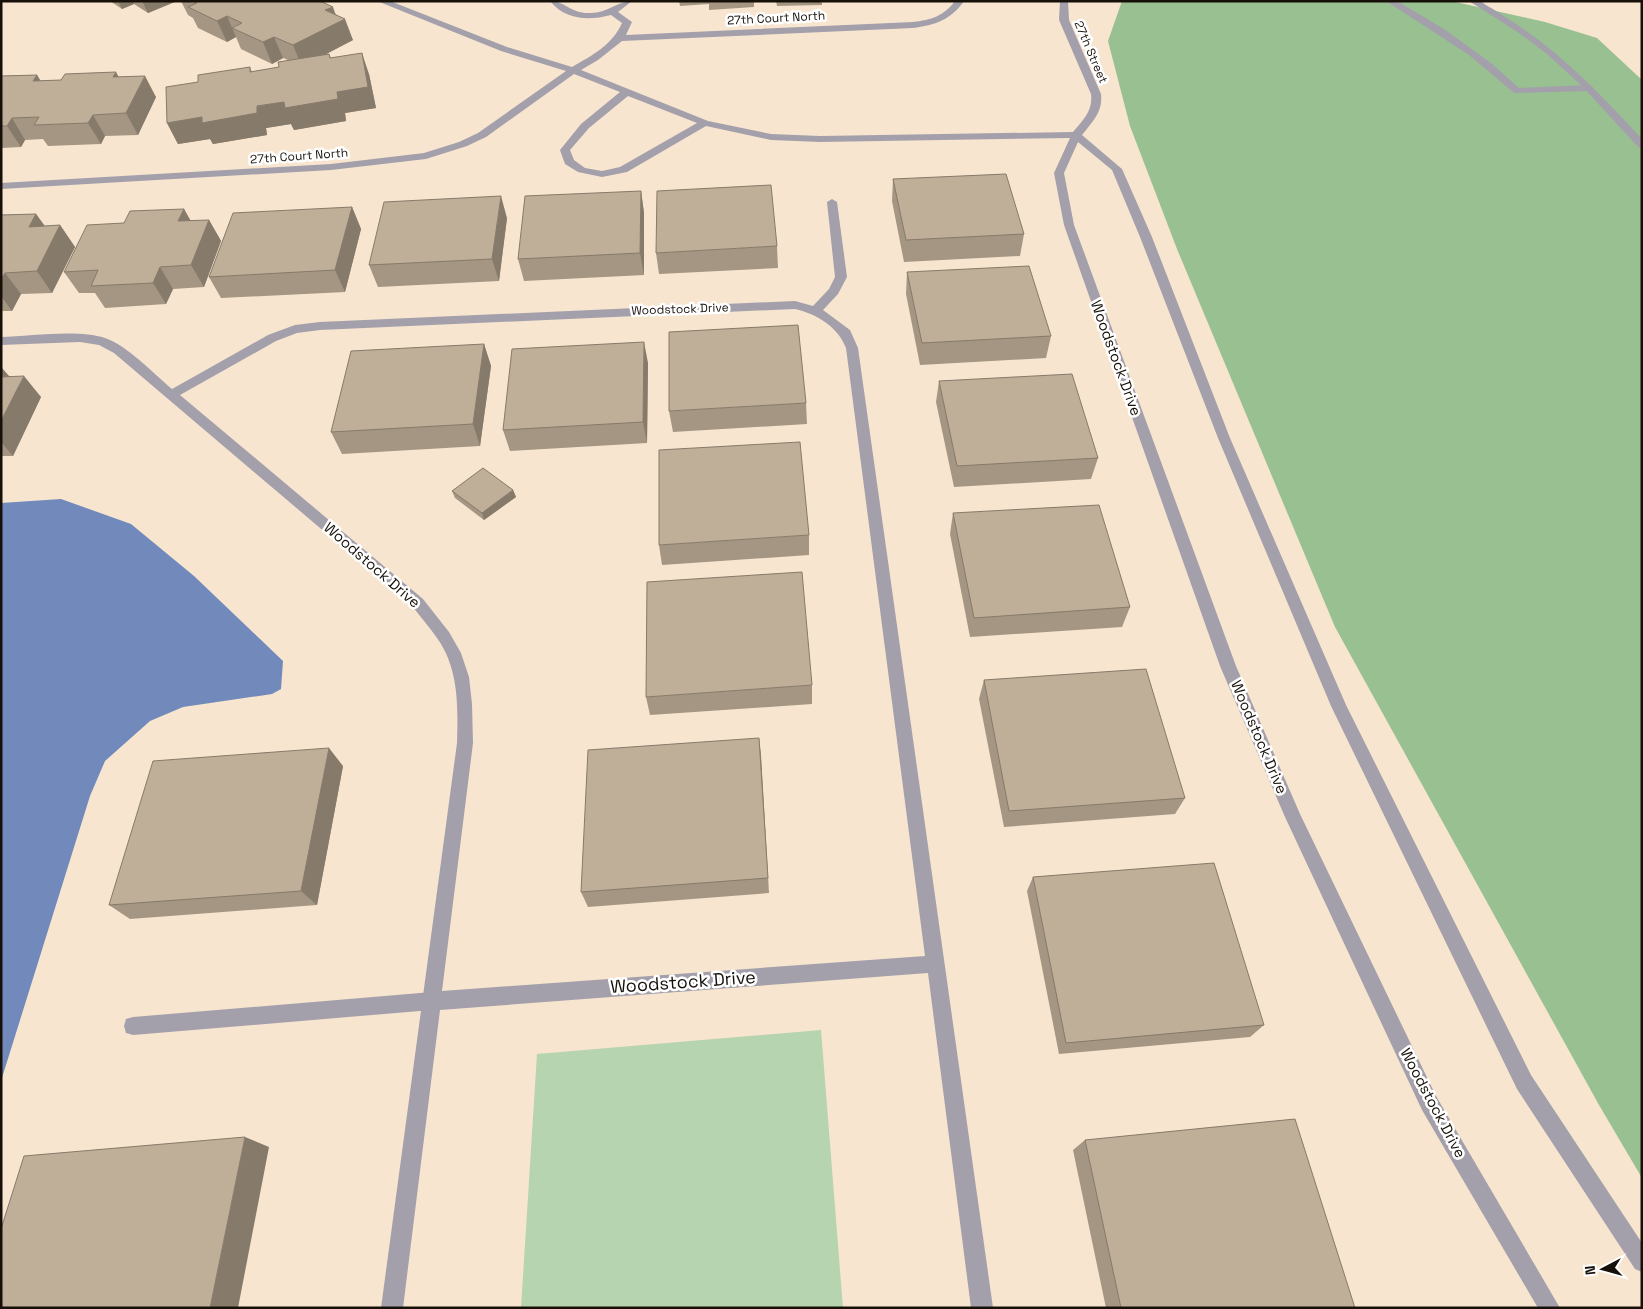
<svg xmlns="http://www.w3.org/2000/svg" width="1643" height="1309" viewBox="0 0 1643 1309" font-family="'Space Grotesk',sans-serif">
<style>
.green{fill:#b5d4af}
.forest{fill:#98c090}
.water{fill:#7189bb}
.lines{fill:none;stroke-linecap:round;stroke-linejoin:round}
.lane{fill:#a4a0ab;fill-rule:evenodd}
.street{fill:#a4a0ab;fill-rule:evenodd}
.wall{fill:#a49683}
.shaded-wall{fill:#867a6a}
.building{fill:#bfae98;stroke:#867a6a}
.labels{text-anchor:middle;stroke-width:5;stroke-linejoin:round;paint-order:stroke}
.far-street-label{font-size:12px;fill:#161009;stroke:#fff}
.street-label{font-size:15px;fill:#161009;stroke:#fff}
.near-street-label{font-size:18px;fill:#161009;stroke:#fff}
</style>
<rect width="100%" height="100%" fill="#f7e5cf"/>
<!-- green -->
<path class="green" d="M821 1030 843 1308H521L537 1054Z"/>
<!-- forest -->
<path class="forest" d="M1122 1H1451L1545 22 1597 38 1642 80V1178L1599 1105 1335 627 1177 249 1130 126 1108 41Z"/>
<!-- water -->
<path class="water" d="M61 499 131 524 194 576 283 661 281 689 272 694 183 707 150 721 105 761 90 796 1 1081V503Z"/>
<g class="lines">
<!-- lane -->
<path class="lane" d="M1386 1H1397L1444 29 1491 63 1519 88 1589 85 1594 88 1589 91 1514 93 1469 55Z
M432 992 438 995 441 1001 438 1007 432 1010 133 1035 126 1033 124 1026 126 1019 133 1017Z"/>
<!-- street -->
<path class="street" d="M377 1H390L507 47 572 67C593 55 612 45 622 23L611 15C589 21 565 20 550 1 565 1 571 14 591 13 607 13 618 1 632 1L618 12 632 22 626 35 913 22C931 20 944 16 955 1H964C951 20 935 25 913 28L622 41 598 60 581 70 708 121 771 134 820 136 1073 132C1084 119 1093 111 1091 94L1059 20 1060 1H1068L1069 20 1101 94C1103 112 1093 121 1082 135L1122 169 1152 237 1230 438 1346 705 1531 1075 1642 1243V1272L1635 1269 1517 1089 1331 706 1218 438 1140 237 1112 170 1078 142 1064 173 1074 225 1236 666 1300 814 1436 1096 1560 1308H1538L1422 1110 1285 817 1220 666 1064 225 1054 173 1070 138 820 142 771 140 706 126 627 172 602 177 578 172 565 164 560 150 581 124 620 92 574 74 486 137 467 146 426 159 331 170 1 189V183L331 164 424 153 459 142 478 133 566 71 501 51ZM628 96 697 123 620 167 602 171 585 168 574 160 570 150 589 128Z
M1469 1H1480L1486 5C1550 42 1592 85 1642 139V148L1638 147 1583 87 1547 54 1519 33Z
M832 199 837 202 847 277 838 294 823 310 850 330 858 348 993 1308H971L928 973 440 1010 403 1308H381L457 743C458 710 459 674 441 644 433 631 422 619 413 607L114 353 99 345 80 342 1 345V337C30 336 79 329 105 338 128 346 153 373 172 389L268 335 295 325 320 322 795 301 813 306 829 289 835 277 827 202ZM795 309C817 314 838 327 846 348L925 956 442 991 473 743 472 704 469 677 461 653 449 632 423 599 180 395 276 341 297 333 320 330Z"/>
</g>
<!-- wall -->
<path class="wall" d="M110 1H177L148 13 134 4 122 9Z
M181 1H320L336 14 353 40 325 54H329L331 58 369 74 376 108 345 113 346 121 294 130 291 124 266 128 267 135 213 144 210 139 178 144 167 123 198 82 250 67 252 72 279 67 288 60 283 58 272 64 241 49 236 37 227 42 198 28 193 18 188 15Z
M679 1H771L754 2V7L709 10V4L680 6Z
M776 1H822V5L777 6Z
M37 75 40 81 118 77 156 97 138 135 105 136 101 144 48 146 43 139 25 140 21 147 1 148V76Z
M893 179 1024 234 1020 256 904 262 892 201Z
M641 191 644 213V275L524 281 518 259Z
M352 207 361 229 345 292 221 298 209 277Z
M184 209 190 221 209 220 221 241 204 287 173 289 166 304 105 308 95 293H79L64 272 124 223Z
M36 214 45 226 60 225 75 247 52 293 21 294 12 311H1V215Z
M507 218 499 281 378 287 369 265Z
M777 246 778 268 659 274 656 253Z
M907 272 1051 336 1046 358 920 365 906 294Z
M484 344 491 366 480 446 342 454 331 432Z
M648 363 647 443 510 451 503 430Z
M1 367 9 376 41 397 13 456H1Z
M939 381 1098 458 1091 479 954 487 936 402Z
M806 403 807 424 673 432 669 411Z
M513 490 516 497 484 520 455 498 452 491Z
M953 513 1130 607 1122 627 970 637 950 534Z
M809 535V555L662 565 659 545Z
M984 680 1185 798 1175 814 1004 827 979 699Z
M812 685V704L650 715 646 697Z
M759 738 769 893 588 907 581 892Z
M343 766 317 905 130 919 109 905Z
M1033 877 1264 1025 1250 1037 1059 1054 1027 891Z
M1085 1140 1355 1308H1106L1073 1150Z"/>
<!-- shaded-wall -->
<path class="shaded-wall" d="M118 1H133L134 4 122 9Z
M142 1H177L148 13Z
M333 7 338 22 345 19 353 40 302 67 293 45 325 10Z
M227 16 236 37 227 42 217 21Z
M274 37 283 58 272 64 263 42Z
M362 53 369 74 376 108 345 113 346 121 294 130 291 124 266 128 267 135 213 144 210 139 178 144 167 123 337 92Z
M116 72 128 94 113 77Z
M37 75 50 96 33 81Z
M145 76 156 97 138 135 126 113Z
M93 115 105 136 101 144 88 123Z
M12 118 25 140 21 147 7 126Z
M641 191 644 213V275L640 253Z
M501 196 507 218 499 281 492 259Z
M352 207 361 229 345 292 335 270Z
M184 209 196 230 178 221Z
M36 214 51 235 29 227Z
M209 220 221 241 204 287 191 265Z
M60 225 75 247 52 293 37 271Z
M160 267 173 289 166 304 153 283Z
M5 273 21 294 12 311 1 296V279Z
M644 342 648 363 647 443 643 422Z
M484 344 491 366 480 446 473 424Z
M1 367 14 382 1 393Z
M24 376 41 397 13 456 1 442V421Z
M513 490 516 497 484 520 482 513Z
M759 738 761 755 769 893 768 878Z
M329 748 343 766 317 905 301 891Z
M245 1137 269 1147 238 1308H210Z"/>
<!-- building -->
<path class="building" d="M193 1H320L333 7 325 10 345 19 293 45 274 37 263 42 232 28 242 23 227 16 217 21 188 7 197 3Z
M362 53 368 87 337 92 338 99 285 108 284 102 257 106V113L202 123V117L167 123 166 87 198 82V75L250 67V72L279 67 278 62 329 54 330 58Z
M116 72 113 77 145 76 126 113 93 115 88 123 34 125 39 117 12 118 7 126H1V76L37 75 33 81 61 80 65 74Z
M1006 174 1024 234 906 240 893 179Z
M771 185 777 246 656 253 657 191Z
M641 191 640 253 518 259 525 196Z
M501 196 492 259 369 265 384 202Z
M352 207 335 270 209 277 233 213Z
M184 209 178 221 209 220 191 265 160 267 153 283 91 286 98 270 64 272 87 225 124 223 130 211Z
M36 214 29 227 60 225 37 271 5 273 1 279V215Z
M1029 266 1051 336 922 343 907 272Z
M798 325 806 403 669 411V332Z
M644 342 643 422 503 430 512 349Z
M484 344 473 424 331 432 351 351Z
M1072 374 1098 458 957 466 939 381Z
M24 376 1 421V377Z
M800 442 809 535 659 545V450Z
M483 468 513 490 482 513 452 491Z
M1099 505 1130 607 974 618 953 513Z
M802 572 812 685 646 697 647 582Z
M1146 669 1185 798 1009 811 984 680Z
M759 738 768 878 581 892 588 750Z
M329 748 301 891 109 905 153 761Z
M1214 863 1264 1025 1066 1043 1033 877Z
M1295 1119 1355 1308H1121L1085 1140Z
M245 1137 210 1308H1V1229L24 1156Z"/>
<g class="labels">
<!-- far-street labels -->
<g class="far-street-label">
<text transform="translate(776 18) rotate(-3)" y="4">27th Court North</text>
<text transform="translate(1091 52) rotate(67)" y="4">27th Street</text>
<text transform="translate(299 156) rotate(-4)" y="4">27th Court North</text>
<text transform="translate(680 309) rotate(-2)" y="4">Woodstock Drive</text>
</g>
<!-- street labels -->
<g class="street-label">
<text transform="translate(1116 358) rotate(70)" y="5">Woodstock Drive</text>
<text transform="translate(372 565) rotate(41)" y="5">Woodstock Drive</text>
<text transform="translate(1259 737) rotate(67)" y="5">Woodstock Drive</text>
<text transform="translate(1433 1103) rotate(62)" y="5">Woodstock Drive</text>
</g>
<!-- near-street labels -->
<g class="near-street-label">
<text transform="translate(683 982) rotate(-4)" y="6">Woodstock Drive</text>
</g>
</g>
<!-- border -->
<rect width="1643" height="1309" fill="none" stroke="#161009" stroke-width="5"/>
<!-- north arrow -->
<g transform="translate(1603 1269) rotate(264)" stroke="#ffffff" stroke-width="4" paint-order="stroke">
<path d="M0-4L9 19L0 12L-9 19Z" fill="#161009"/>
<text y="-8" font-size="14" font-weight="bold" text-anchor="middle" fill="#161009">N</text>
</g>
</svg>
